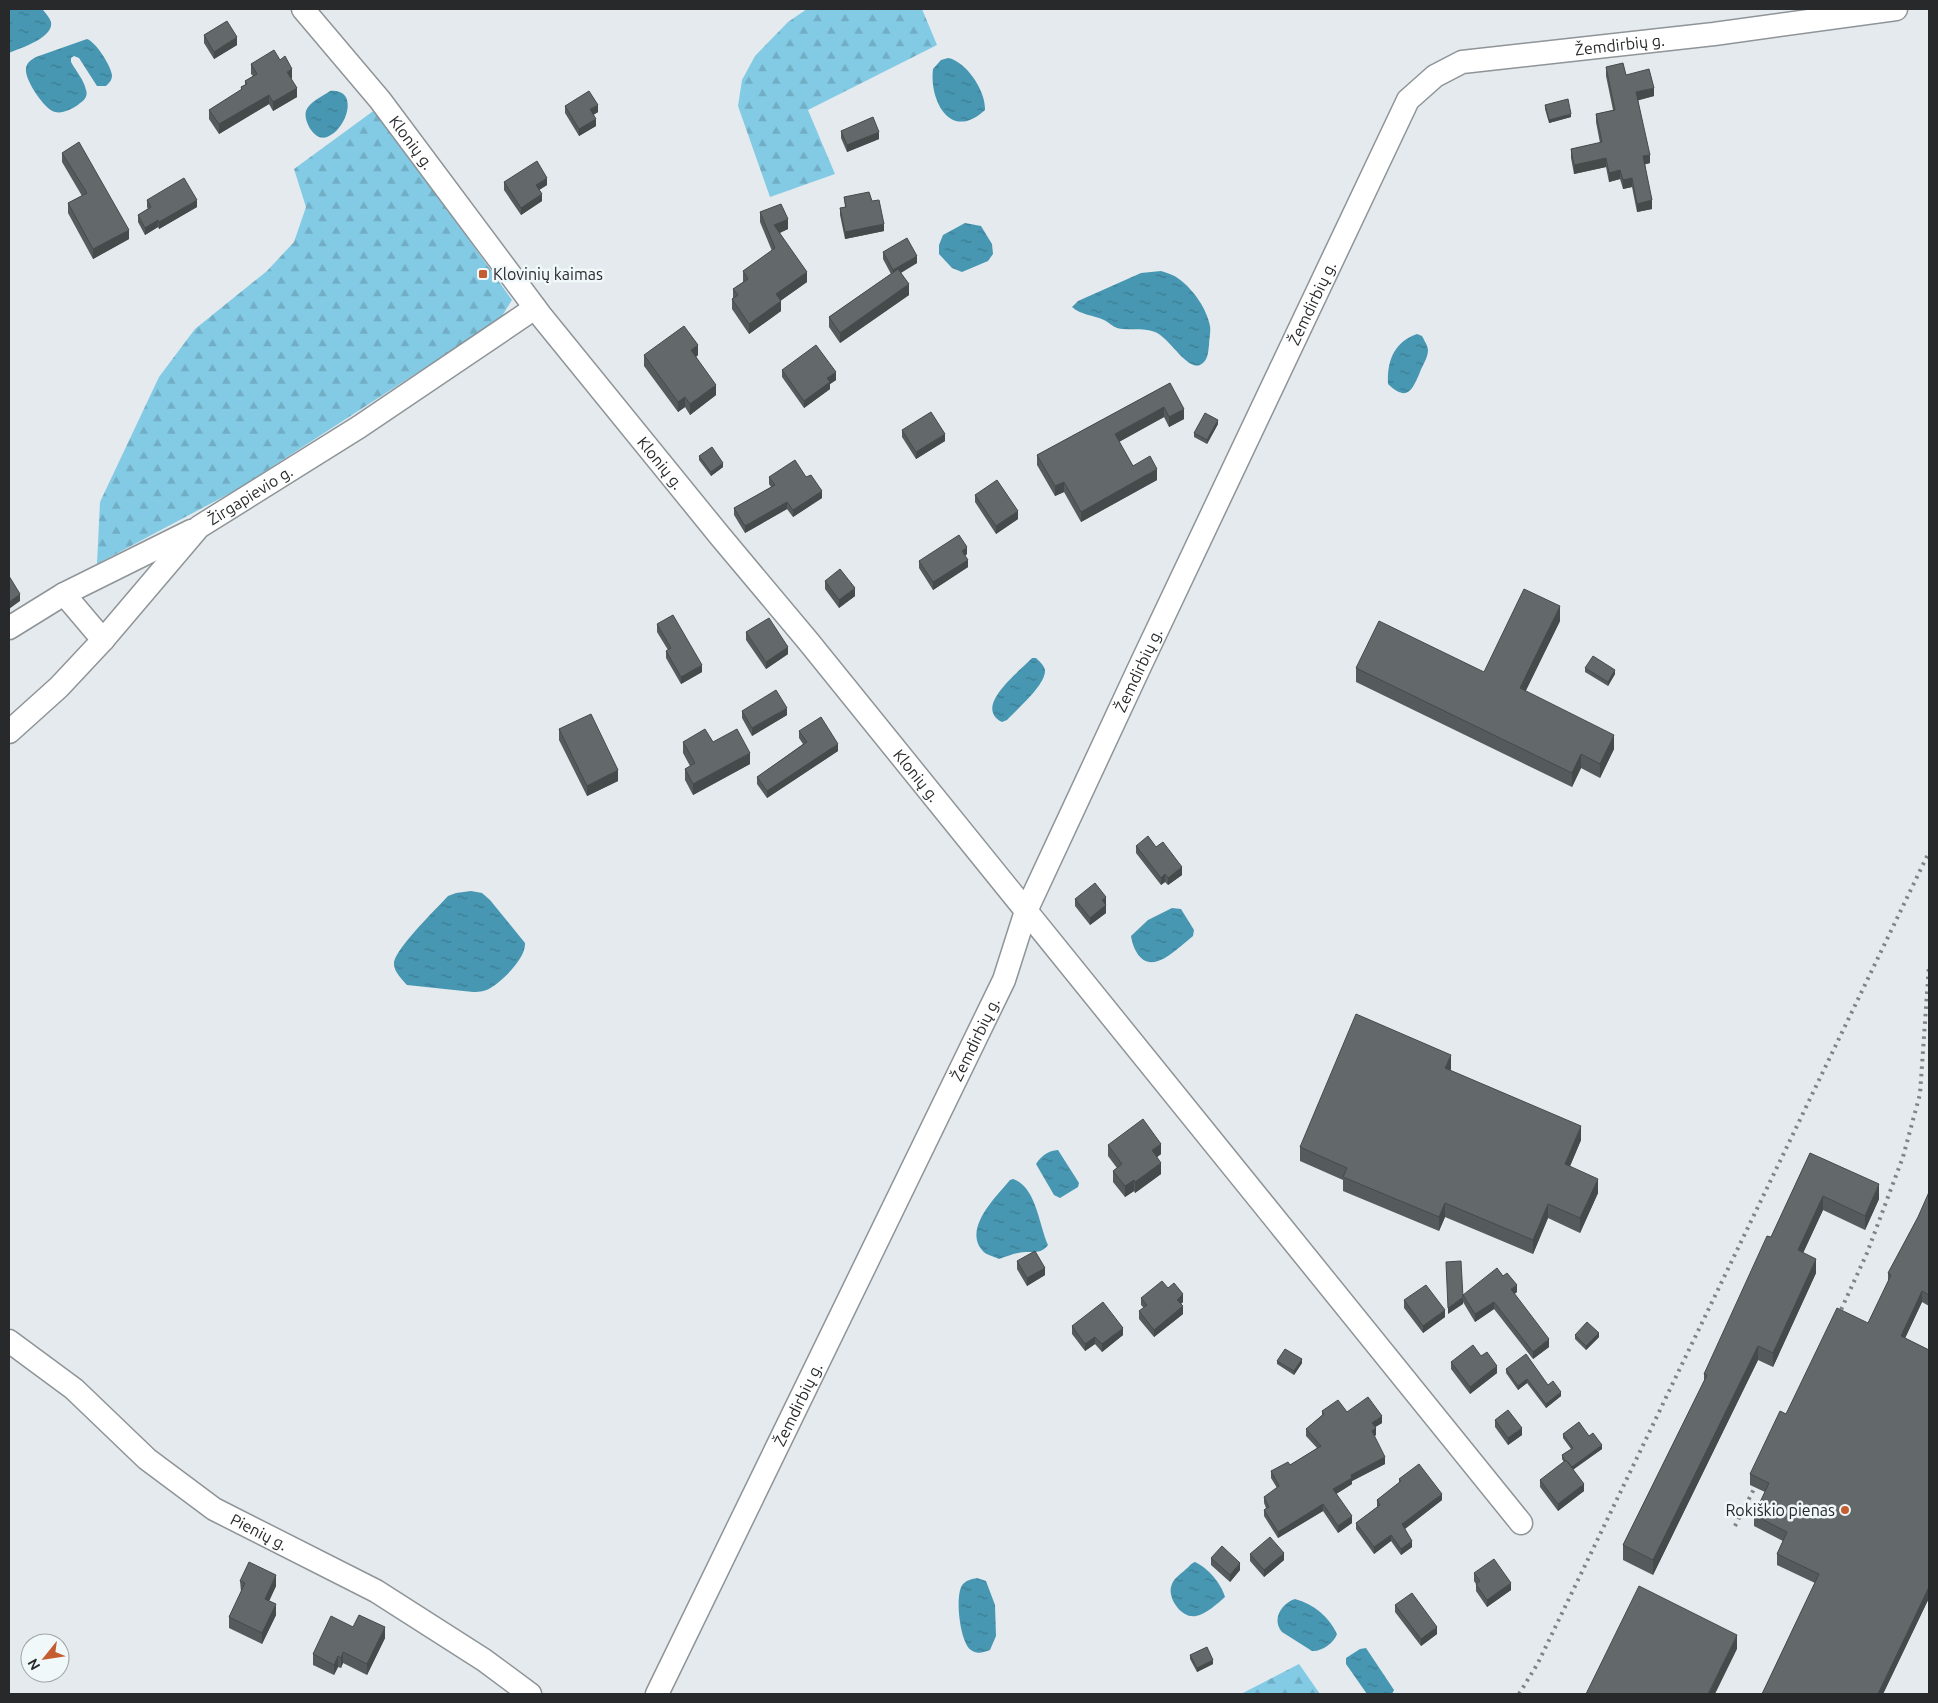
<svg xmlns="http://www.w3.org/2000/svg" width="1938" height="1703" viewBox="0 0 1938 1703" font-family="Ubuntu,sans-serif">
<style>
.forest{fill:url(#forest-firs)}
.water{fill:url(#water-ripples)}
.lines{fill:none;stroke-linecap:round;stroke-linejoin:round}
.street-casing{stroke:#8e9497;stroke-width:25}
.street{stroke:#fff;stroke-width:22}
.rail{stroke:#808385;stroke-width:4;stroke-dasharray:2.5 5;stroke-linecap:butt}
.wall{fill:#555a5c}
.shaded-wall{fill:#454a4b}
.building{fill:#63696b;stroke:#454a4b}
.poi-dot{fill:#c45e30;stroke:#f1f8fa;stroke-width:2}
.labels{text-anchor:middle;stroke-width:5;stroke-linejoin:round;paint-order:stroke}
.street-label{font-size:16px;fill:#27292a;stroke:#f1f8fa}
.poi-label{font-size:16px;fill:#27292a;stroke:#f1f8fa;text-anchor:start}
</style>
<defs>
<pattern id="forest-firs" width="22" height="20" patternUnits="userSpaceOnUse" patternTransform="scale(1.25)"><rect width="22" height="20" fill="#83cbe5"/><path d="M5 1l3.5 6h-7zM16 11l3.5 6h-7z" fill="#71aec5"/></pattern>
<pattern id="water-ripples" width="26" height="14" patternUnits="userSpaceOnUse" patternTransform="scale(1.25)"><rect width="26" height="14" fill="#4797b2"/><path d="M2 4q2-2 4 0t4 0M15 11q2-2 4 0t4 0" fill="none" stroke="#3b7b91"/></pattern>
</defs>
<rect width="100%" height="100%" fill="#e4eaed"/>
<!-- forest -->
<path class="forest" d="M807 9H922L937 45 808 110 835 174 770 197 738 106 742 80 755 56 788 22Z
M376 109 512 300 500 319 238 489 97 564 100 502 159 377 195 329 267 271 294 242 306 207 294 169Z
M1299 1664 1320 1694H1241Z"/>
<!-- water -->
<path class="water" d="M9 9H42C45 12 50 18 51 22 54 38 20 48 9 53Z
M87 39C96 42 111 66 112 75 112 80 110 82 106 86H97L79 58 74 56 71 58V62C76 71 84 80 86 90 88 95 85 100 80 103 75 108 63 114 55 112 44 109 24 79 26 68 27 62 31 60 36 57Z
M948 58C966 61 986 91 985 110 951 142 929 101 933 69L941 60Z
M330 91C360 88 347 130 327 137 315 142 303 121 306 111 309 102 323 96 330 91Z
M965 223 981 226 992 244 993 254 988 261 962 272 952 268 939 254V245L943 235Z
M1161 271C1167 273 1174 275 1179 279 1193 289 1207 309 1210 326 1211 332 1209 339 1209 345 1208 353 1208 361 1200 365 1186 370 1170 338 1155 332 1142 327 1128 331 1117 328 1112 326 1108 322 1104 320 1093 315 1081 315 1072 307L1078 301 1141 273Z
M1417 334 1422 336C1424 340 1428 346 1428 350 1428 358 1422 366 1420 372 1412 391 1407 402 1388 384 1387 361 1394 342 1417 334Z
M1032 658H1036C1039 661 1044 665 1045 670 1046 685 1016 710 1007 720L1002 722C972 707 1020 671 1032 658Z
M471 891 482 893 490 900 525 943C526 958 504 979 492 987 487 991 480 992 473 992L407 985C402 979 393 971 394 962 397 947 436 909 448 896L456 893Z
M1172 908 1181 909 1194 930 1193 936C1184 943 1169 958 1158 961 1141 967 1133 949 1131 936L1148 920Z
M1058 1150 1079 1183 1078 1187 1060 1198 1054 1195 1036 1164C1042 1155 1048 1151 1058 1150Z
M1013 1179C1036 1186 1039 1225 1048 1245 1040 1256 1030 1250 1018 1253 1012 1254 1005 1257 999 1259 995 1257 988 1255 985 1253 960 1231 996 1197 1010 1180Z
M1195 1562C1208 1568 1221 1583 1225 1597 1217 1604 1206 1614 1196 1616 1182 1619 1168 1599 1171 1587 1173 1578 1180 1575 1186 1569 1190 1566 1190 1564 1195 1562Z
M977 1578 986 1581 995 1605 996 1636 990 1650C984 1652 977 1655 971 1650 960 1643 954 1594 963 1584 967 1580 972 1579 977 1578Z
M1295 1599C1314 1604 1329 1617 1337 1634 1334 1643 1321 1652 1312 1651L1282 1632C1271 1619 1282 1603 1295 1599Z
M1366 1648 1394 1690 1392 1694H1367L1346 1664V1658L1360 1649Z"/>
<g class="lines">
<defs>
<g id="street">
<path id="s1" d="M303 9 380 100 542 317 720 536 808 641 1521 1523"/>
<path d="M64 594 103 640"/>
<path d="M9 628 64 594 191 531"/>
<path id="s2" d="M9 732 59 687 103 640 199 527 359 427 535 308"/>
<path id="s3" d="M9 1341 74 1389 147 1459 214 1509 376 1591 484 1660 530 1694"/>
<path id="s4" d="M657 1694 1004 980 1026 911 1141 664 1408 100 1435 76 1462 62 1714 34 1896 9"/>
</g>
</defs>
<!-- street casing -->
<use href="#street" class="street-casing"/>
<!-- street -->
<use href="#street" class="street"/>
<!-- rail -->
<path class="rail" d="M1835 1323 1867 1253 1903 1157 1920 1094 1929 965
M1735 1526 1755 1487
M1519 1694 1538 1663 1929 852"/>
</g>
<!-- wall -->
<path class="wall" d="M204 35 237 45 214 59 204 43Z
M251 64 292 78 291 79 297 97 273 111 269 104 219 134 209 119V110L241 90V87L245 85V81L253 76 251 74Z
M1606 67 1626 75 1654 96 1638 100 1650 163 1645 164 1652 209 1637 212 1632 187 1623 189 1620 179 1609 182 1606 167 1574 174 1571 158V149L1600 143 1596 122V114L1613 110 1606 76Z
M1545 105 1571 117 1549 123 1545 109Z
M565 106 598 112 593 115 596 126 579 136 565 113Z
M841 131 879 139 847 152 841 138Z
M62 153 129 239 93 259 68 213V203L82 196 62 162Z
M504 182 547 185 539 190 542 201 521 215 504 190Z
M844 197 884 231 845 239 840 215V208L845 207Z
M147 200 197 207 159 229 158 227 145 235 138 222V215L148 209 147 207Z
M760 212 788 229 780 233 807 282 780 301 781 311 749 334 732 309V299L733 298V289L743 282V271L772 251 760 222Z
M883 252 917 263 901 273 909 295 840 343 829 327V317L891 274 883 259Z
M644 355H698L696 357 716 395 690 415 685 407 678 412 644 366Z
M782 370 836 380 830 384V389L804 408 782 377Z
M1170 383 1184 419 1169 427 1164 417 1119 442 1133 466 1157 480 1081 522 1064 492 1055 496 1037 465V455Z
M1218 424 1207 444 1194 437V433Z
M902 430 945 441 916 459 902 437Z
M699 456 723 467 711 476 699 460Z
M769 477H806L822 498 793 517 787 509 745 533 734 515V508L771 487 769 484Z
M975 495 1018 519 996 534 975 502Z
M967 554 965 556 968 567 933 590 919 568V561Z
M825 581 855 596 839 608 825 589Z
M1560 621 1525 691 1614 749 1600 778 1581 768 1572 787 1356 682V668L1484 672Z
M657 624 702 672 681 684 666 658V651L668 650 657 632Z
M746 632 788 654 766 669 746 640Z
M1585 668 1615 674 1608 686 1585 672Z
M742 711 787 715 752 736 742 718Z
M559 729 618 781 587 796 559 740Z
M799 731 838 751 767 798 757 784V777L803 744 799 738Z
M683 742H713L750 764 693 795 685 780V769L690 766 683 753Z
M1136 846 1156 847 1182 875 1168 885 1165 882 1161 885 1136 853Z
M1075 899 1106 904V913L1090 925 1075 906Z
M1451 1069 1450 1071 1581 1140 1570 1166 1598 1193 1580 1233 1548 1218 1533 1254 1445 1217 1439 1231 1343 1191V1180L1300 1161V1147Z
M1108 1145 1161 1154 1157 1157 1161 1174 1135 1193 1134 1191 1125 1197 1113 1182V1171L1117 1168 1108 1156Z
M1810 1153 1879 1199 1865 1230 1823 1210 1803 1253 1816 1273 1773 1367 1758 1360 1653 1575 1623 1560V1545L1704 1381V1374L1771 1237Z
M1929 1193V1306L1922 1302 1905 1338 1929 1350V1598L1883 1694H1762L1815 1583 1777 1565V1554L1783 1541 1754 1526V1515L1765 1492 1750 1485V1474L1786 1414 1868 1323 1888 1282V1273L1918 1217Z
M1017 1261 1045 1275 1027 1286 1017 1269Z
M1168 1288 1183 1302 1181 1304 1183 1314 1154 1337 1139 1319V1311L1144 1308 1141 1305V1298Z
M1517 1292 1514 1294 1549 1347 1533 1359 1494 1309 1475 1322 1463 1302V1295Z
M1404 1300 1445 1317 1423 1333 1404 1308Z
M1072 1326 1123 1335 1102 1352 1095 1344 1085 1351 1072 1334Z
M1575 1335 1599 1337 1586 1350 1575 1339Z
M1481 1356 1497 1373 1470 1394 1451 1369V1362Z
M1277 1361 1302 1363 1294 1375 1277 1364Z
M1506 1369 1548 1385 1561 1396 1546 1408 1527 1383 1518 1390 1506 1373Z
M1322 1411 1347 1412 1382 1423 1375 1427 1376 1435 1374 1436 1385 1464 1352 1481V1484L1336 1494 1352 1523 1338 1533 1323 1511 1278 1538 1264 1516V1510L1266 1508 1264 1503V1497L1277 1488 1271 1478V1471L1290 1465 1317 1448 1306 1436V1429L1322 1415Z
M1495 1420 1522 1435 1508 1445 1495 1427Z
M1563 1434 1589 1436 1602 1449 1573 1469 1584 1491 1558 1511 1540 1487V1480L1564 1462 1562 1459V1455L1571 1449 1563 1438Z
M1399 1479 1442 1500 1405 1529 1412 1547 1401 1555 1391 1541 1374 1554 1356 1529V1523L1377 1507V1500L1399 1483Z
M1250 1554 1284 1560 1264 1577 1250 1561Z
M1211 1558 1240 1570 1230 1582 1211 1565Z
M1474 1573 1511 1590 1487 1607 1476 1591V1584L1474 1581Z
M240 1581 276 1586 269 1601 276 1615 262 1644 229 1628V1617L241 1592Z
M1395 1605 1437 1634 1421 1646 1395 1612Z
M353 1627 385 1638 367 1675 343 1663 341 1668 338 1667 334 1675 313 1665V1654Z
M1190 1655 1213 1664 1197 1672 1190 1659Z"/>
<!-- shaded-wall -->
<path class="shaded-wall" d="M237 37V45L214 59V52Z
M292 69V78L287 81V72Z
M297 88V97L273 111V102Z
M1654 88V96L1636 101V92Z
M269 95V104L219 134V124Z
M598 105V112L590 117V109Z
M1571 114V117L1549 123V120Z
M596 119V126L579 136V129Z
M879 132V139L847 152V145Z
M1650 155V163L1643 165V156Z
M1606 158V167L1574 174V165Z
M1620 170V179L1609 182V173Z
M547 178V185L536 192V185Z
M1632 178V187L1623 189V180Z
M542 194V201L521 215V208Z
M197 200V207L159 229V222Z
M1652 200V209L1637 212V204Z
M788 219V229L774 235V225Z
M158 220V227L145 235V228Z
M884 224V231L845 239V232Z
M129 230V239L93 259V249Z
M917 256V263L893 277V270Z
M807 272V282L776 304V294Z
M909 284V295L840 343V333Z
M781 301V311L749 334V324Z
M698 345V355L691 361V350Z
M836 372V380L830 384V389L804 408V401L827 378Z
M716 385V395L690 415V404Z
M685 397V407L678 412V402Z
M1164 407V417L1115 444V434Z
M1184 409V419L1169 427V417Z
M1218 420V424L1207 444V440Z
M945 434V441L916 459V452Z
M723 463V467L711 476V472Z
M1157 469V480L1081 522V512Z
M1064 482V492L1055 496V486Z
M822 491V498L793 517V510Z
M787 502V509L745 533V526Z
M1018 511V519L996 534V526Z
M967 547V554L962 558V551Z
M968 560V567L933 590V582Z
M855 588V596L839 608V600Z
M20 594V601L9 609V602Z
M1560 606V621L1520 703V688Z
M788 647V654L766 669V662Z
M702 665V672L681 684V677Z
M1615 670V674L1608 686V682Z
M787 708V715L752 736V728Z
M1614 735V749L1600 778V764Z
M838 744V751L767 798V791Z
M750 753V764L693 795V784Z
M1581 754V768L1572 787V773Z
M618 770V781L587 796V786Z
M1182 867V875L1168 885V878Z
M1165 874V882L1161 885V878Z
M1106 897V904L1102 907V900Z
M1106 905V913L1090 925V918Z
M1451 1055V1069L1445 1082V1068Z
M1581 1126V1140L1565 1178V1164Z
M1161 1144V1154L1152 1161V1150Z
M1161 1163V1174L1135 1193V1182Z
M1598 1179V1193L1580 1233V1218Z
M1134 1180V1191L1125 1197V1186Z
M1879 1184V1199L1865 1230V1216Z
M1823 1196V1210L1798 1264V1250Z
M1445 1203V1217L1439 1231V1217Z
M1548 1204V1218L1533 1254V1240Z
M1816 1259V1273L1773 1367V1353Z
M1045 1268V1275L1027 1286V1278Z
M1517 1285V1292L1511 1297V1289Z
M1922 1291V1302L1901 1347V1336Z
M1183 1294V1302L1177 1307V1300Z
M1463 1297V1304L1448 1314V1308Z
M1494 1302V1309L1475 1322V1314Z
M1183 1306V1314L1154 1337V1330Z
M1445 1310V1317L1423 1333V1326Z
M1123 1328V1335L1102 1352V1344Z
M1599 1333V1337L1586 1350V1346Z
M1095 1337V1344L1085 1351V1344Z
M1549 1339V1347L1533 1359V1352Z
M1758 1346V1360L1653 1575V1560Z
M1302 1359V1363L1294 1375V1371Z
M1497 1366V1373L1470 1394V1387Z
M1527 1379V1383L1518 1390V1386Z
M1561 1392V1396L1546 1408V1404Z
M1382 1416V1423L1372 1429V1423Z
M1376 1428V1435L1372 1438V1431Z
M1522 1428V1435L1508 1445V1438Z
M1602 1445V1449L1570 1472V1468Z
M1385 1457V1464L1352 1481V1484L1333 1496V1489L1351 1475Z
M1584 1484V1491L1558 1511V1504Z
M1442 1494V1500L1402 1531V1524Z
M1323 1504V1511L1278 1538V1532Z
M1352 1516V1523L1338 1533V1526Z
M1391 1535V1541L1374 1554V1547Z
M1412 1541V1547L1401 1555V1549Z
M1284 1553V1560L1264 1577V1570Z
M1240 1563V1570L1230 1582V1575Z
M276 1575V1586L265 1610V1599Z
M1511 1583V1590L1487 1607V1600Z
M1929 1587V1598L1883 1694H1878Z
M276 1604V1615L262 1644V1633Z
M385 1627V1638L367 1675V1664Z
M1437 1627V1634L1421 1646V1639Z
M1737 1635V1649L1715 1694H1708Z
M343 1652V1663L341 1668V1658Z
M338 1656V1667L334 1675V1665Z
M1213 1660V1664L1197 1672V1668Z"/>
<!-- building -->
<path class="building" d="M227 21 237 37 214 52 204 35Z
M274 50 280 60 285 56 292 69 287 72 297 88 273 102 269 95 219 124 209 110 242 89 241 87 247 84 245 81 257 74 251 64Z
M1623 63 1626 75 1649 69 1654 88 1636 92 1650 155 1643 156 1652 200 1637 204 1632 178 1623 180 1620 170 1609 173 1606 158 1574 165 1571 149 1602 142 1596 114 1615 110 1606 67Z
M589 91 598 105 590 109 596 119 579 129 565 106Z
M1568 99 1571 114 1549 120 1545 105Z
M873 117 879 132 847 145 841 131Z
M79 142 129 230 93 249 68 203 87 193 62 153Z
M537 161 547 178 536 185 542 194 521 208 504 182Z
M184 178 197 200 159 222 158 220 145 228 138 215 151 207 147 200Z
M869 192 872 201 879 200 884 224 845 232 840 208 846 207 844 197Z
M781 204 788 219 774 225 807 272 776 294 781 301 749 324 732 299 738 295 733 289 748 279 743 271 775 248 760 212Z
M907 238 917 256 893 270 883 252Z
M898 269 909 284 840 333 829 317Z
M684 326 698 345 691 350 716 385 690 404 685 397 678 402 644 355Z
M816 345 836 372 827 378 830 382 804 401 782 370Z
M1170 383 1184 409 1169 417 1164 407 1115 434 1133 466 1150 456 1157 469 1081 512 1064 482 1055 486 1037 455Z
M931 412 945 434 916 452 902 430Z
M1205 413 1218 420 1207 440 1194 433Z
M712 447 723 463 711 472 699 456Z
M795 460 806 477 811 475 822 491 793 510 787 502 745 526 734 508 775 485 769 477Z
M997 480 1018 511 996 526 975 495Z
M959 535 967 547 962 551 968 560 933 582 919 561Z
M840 569 855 588 839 600 825 581Z
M9 576 20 594 9 602Z
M1524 589 1560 606 1520 688 1614 735 1600 764 1581 754 1572 773 1356 668 1379 621 1484 672Z
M673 615 702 665 681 677 666 651 671 648 657 624Z
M769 618 788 647 766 662 746 632Z
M1593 656 1615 670 1608 682 1585 668Z
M776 690 787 708 752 728 742 711Z
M591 714 618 770 587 786 559 729Z
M821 717 838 744 767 791 757 777 807 742 799 731Z
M705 729 713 742 737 729 750 753 693 784 685 769 695 763 683 742Z
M1148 836 1156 847 1163 842 1182 867 1168 878 1165 874 1161 878 1136 846Z
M1095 883 1106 897 1102 900 1106 905 1090 918 1075 899Z
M1356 1014 1451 1055 1445 1068 1581 1126 1565 1164 1598 1179 1580 1218 1548 1204 1533 1240 1445 1203 1439 1217 1343 1177 1347 1168 1300 1147Z
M1143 1119 1161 1144 1152 1150 1161 1163 1135 1182 1134 1180 1125 1186 1113 1171 1122 1164 1108 1145Z
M1810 1153 1879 1184 1865 1216 1823 1196 1798 1250 1816 1259 1773 1353 1758 1346 1653 1560 1623 1545 1707 1375 1704 1374 1767 1236 1771 1237Z
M1929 1192V1295L1922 1291 1901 1336 1929 1350V1587L1878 1694H1762L1819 1574 1777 1554 1787 1532 1754 1515 1769 1483 1750 1474 1780 1411 1786 1414 1837 1308 1868 1323 1891 1275 1888 1273 1918 1217Z
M1035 1251 1045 1268 1027 1278 1017 1261Z
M1461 1261 1463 1297 1448 1308 1446 1262Z
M1497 1268 1503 1276 1507 1273 1517 1285 1511 1289 1549 1339 1533 1352 1494 1302 1475 1314 1463 1295Z
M1162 1281 1168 1288 1174 1283 1183 1294 1177 1300 1183 1306 1154 1330 1139 1311 1147 1305 1141 1298Z
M1426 1285 1445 1310 1423 1326 1404 1300Z
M1103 1302 1123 1328 1102 1344 1095 1337 1085 1344 1072 1326Z
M1587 1322 1599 1333 1586 1346 1575 1335Z
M1473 1345 1481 1356 1487 1352 1497 1366 1470 1387 1451 1362Z
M1285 1349 1302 1359 1294 1371 1277 1361Z
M1526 1354 1548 1385 1553 1381 1561 1392 1546 1404 1527 1379 1518 1386 1506 1369Z
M1368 1397 1382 1416 1372 1423 1376 1428 1372 1431 1385 1457 1351 1475 1352 1478 1333 1489 1352 1516 1338 1526 1323 1504 1278 1532 1264 1510 1269 1507 1264 1497 1279 1486 1271 1471 1288 1462 1290 1465 1321 1446 1306 1429 1324 1414 1322 1411 1338 1400 1347 1412Z
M1508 1410 1522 1428 1508 1438 1495 1420Z
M1579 1422 1589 1436 1593 1433 1602 1445 1572 1467 1566 1460 1565 1461 1562 1455 1573 1448 1563 1434Z
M1566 1460 1584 1484 1558 1504 1540 1480Z
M1419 1464 1442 1494 1402 1524 1412 1541 1401 1549 1391 1535 1374 1547 1356 1523 1380 1505 1377 1500 1401 1481 1399 1479Z
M1270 1537 1284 1553 1264 1570 1250 1554Z
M1222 1546 1240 1563 1230 1575 1211 1558Z
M1494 1559 1511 1583 1487 1600 1476 1584 1480 1581 1474 1573Z
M249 1562 276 1575 265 1599 276 1604 262 1633 229 1617 245 1583 240 1581Z
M1639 1586 1737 1635 1708 1694H1586Z
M1412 1593 1437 1627 1421 1639 1395 1605Z
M359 1615 385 1627 367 1664 343 1652 341 1658 338 1656 334 1665 313 1654 331 1616 353 1627Z
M1207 1647 1213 1660 1197 1668 1190 1655Z"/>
<!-- markers -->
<g class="poi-dot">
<rect x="478" y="269" width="10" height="10" rx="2.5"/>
<circle cx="1845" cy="1510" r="5"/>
</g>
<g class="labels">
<!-- street labels -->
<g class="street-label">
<text dy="6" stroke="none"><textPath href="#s4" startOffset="1988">Žemdirbių g.</textPath></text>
<text dy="6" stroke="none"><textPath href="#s1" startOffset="172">Klonių g.</textPath></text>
<text dy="6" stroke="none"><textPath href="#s4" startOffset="1538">Žemdirbių g.</textPath></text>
<text dy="6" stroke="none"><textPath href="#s1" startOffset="578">Klonių g.</textPath></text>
<text dy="6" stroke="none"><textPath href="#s2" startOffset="340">Žirgapievio g.</textPath></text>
<text dy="6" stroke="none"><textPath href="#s4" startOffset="1132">Žemdirbių g.</textPath></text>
<text dy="6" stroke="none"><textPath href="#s1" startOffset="982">Klonių g.</textPath></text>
<text dy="6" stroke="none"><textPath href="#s4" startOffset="728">Žemdirbių g.</textPath></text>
<text dy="6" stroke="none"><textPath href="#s4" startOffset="322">Žemdirbių g.</textPath></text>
<text dy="6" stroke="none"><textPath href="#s3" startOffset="316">Pienių g.</textPath></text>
</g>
<!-- poi labels -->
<g class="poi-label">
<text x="493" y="280">Klovinių kaimas</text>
<text x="1835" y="1516" text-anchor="end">Rokiškio pienas</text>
</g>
</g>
<!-- border -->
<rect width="1938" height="1703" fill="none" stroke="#27292a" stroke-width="20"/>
<!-- north arrow -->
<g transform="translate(45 1658) rotate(240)"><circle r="24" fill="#f1f8fa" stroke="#a0a5a7"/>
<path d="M0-4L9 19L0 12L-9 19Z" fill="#c45e30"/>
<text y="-8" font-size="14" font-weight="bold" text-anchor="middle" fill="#27292a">N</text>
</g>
</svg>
